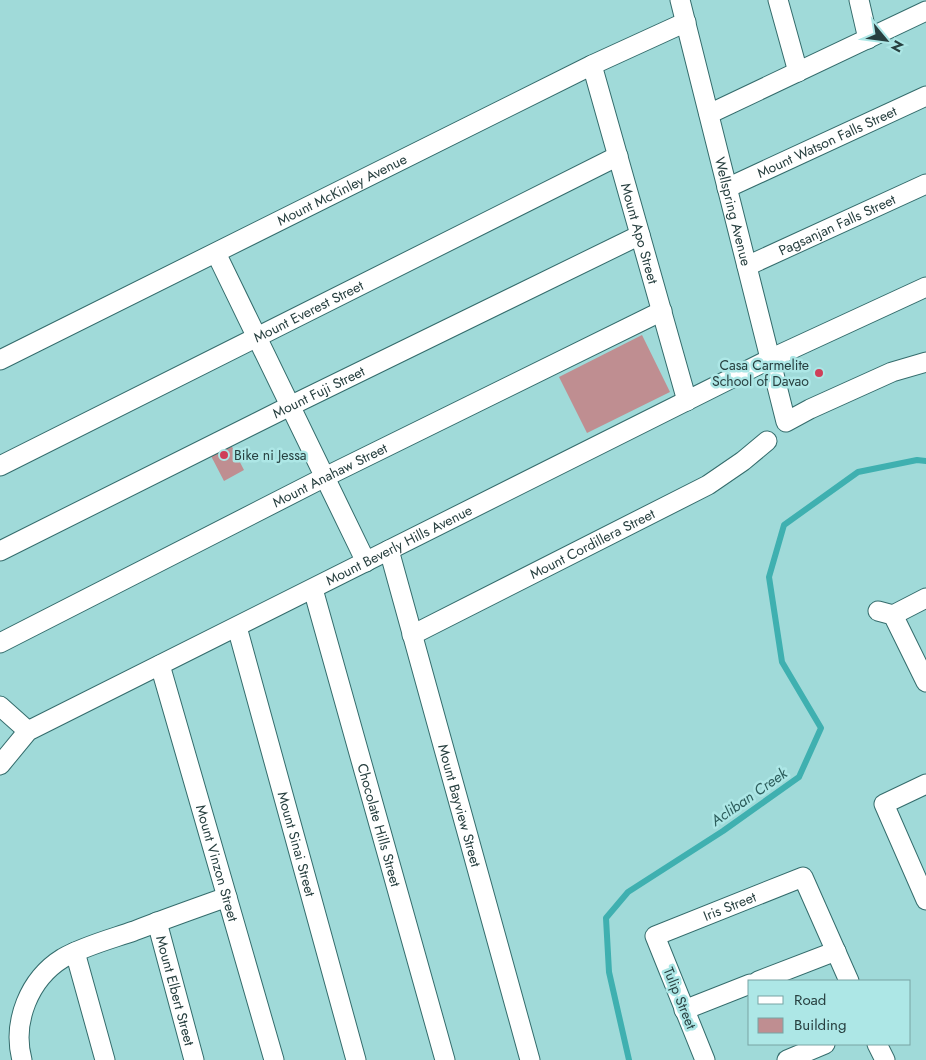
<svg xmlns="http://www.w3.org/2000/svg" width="926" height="1060" viewBox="0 0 926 1060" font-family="Jost,sans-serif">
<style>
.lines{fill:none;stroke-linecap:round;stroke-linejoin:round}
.stream{stroke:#3fb0b0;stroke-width:6}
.building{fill:#bf8e91}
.street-casing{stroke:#346c6c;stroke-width:21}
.street{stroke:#fff;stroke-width:19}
.poi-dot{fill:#cf3f59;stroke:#ade7e6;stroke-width:2}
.labels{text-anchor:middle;stroke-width:5;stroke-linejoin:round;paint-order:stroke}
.street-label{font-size:14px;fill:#284040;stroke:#ade7e6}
.poi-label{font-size:14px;fill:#284040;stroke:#ade7e6;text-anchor:end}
.water-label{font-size:15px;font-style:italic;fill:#2d5d5c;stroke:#ade7e6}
</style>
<rect width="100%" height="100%" fill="#a0dad9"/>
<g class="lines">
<!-- stream -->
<path class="stream" d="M629 1060 609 972 606 918 628 892 723 831 799 777 821 728 782 662 769 577 784 525 858 472 917 460 926 461"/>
</g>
<!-- building -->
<path class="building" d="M642 335 670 392 587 433 559 377Z
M230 443 244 470 224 481 210 454Z"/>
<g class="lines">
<defs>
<g id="street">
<path id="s1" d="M680 0 786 422 810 409 892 372 926 362"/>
<path d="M778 0 798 72"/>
<path d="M859 0 868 39"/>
<path id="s2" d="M592 65 687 401"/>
<path d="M709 114 926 11"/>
<path id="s3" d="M727 188 926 96"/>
<path d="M216 253 366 562"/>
<path id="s4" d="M747 266 926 184"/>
<path id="s5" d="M0 360 592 65 686 22"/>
<path id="s6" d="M0 466 618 156"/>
<path id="s7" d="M389 550 530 1060"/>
<path id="s8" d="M0 551 290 406 640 235"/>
<path id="s9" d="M313 589 445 1060"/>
<path d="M878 611 893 615 926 682"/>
<path d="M893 615 926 598"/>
<path id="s10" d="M237 627 356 1060"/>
<path id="s11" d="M412 635 708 485 743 461 767 441"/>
<path id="s12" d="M0 643 325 477 662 311"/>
<path id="s13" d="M160 665 274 1060"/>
<path d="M0 706 28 731"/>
<path id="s14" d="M0 765 28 731 770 359 926 287"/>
<path d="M926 784 884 804 926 900"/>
<path id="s15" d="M157 922 194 1060"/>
<path d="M75 952 105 1060"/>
<path d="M758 981 836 951"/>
<path d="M684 1010 750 984"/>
<path d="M877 1044 885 1060"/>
<path d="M22 1060C12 1022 29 979 63 958 84 946 111 939 134 931 165 919 196 908 227 897"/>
<path id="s16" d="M705 1060 655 936 803 877 849 981"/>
<path d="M787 1060 825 1044"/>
</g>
</defs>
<!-- street casing -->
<use href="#street" class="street-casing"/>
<!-- street -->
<use href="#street" class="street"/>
</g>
<!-- markers -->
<g class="poi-dot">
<circle cx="819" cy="373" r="5"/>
<circle cx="224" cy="455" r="5"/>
</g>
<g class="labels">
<!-- street labels -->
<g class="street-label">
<text dy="5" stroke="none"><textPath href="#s3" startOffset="110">Mount Watson Falls Street</textPath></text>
<text dy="5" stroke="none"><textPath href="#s5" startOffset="382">Mount McKinley Avenue</textPath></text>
<text dy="5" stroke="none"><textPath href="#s1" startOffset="218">Wellspring Avenue</textPath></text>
<text dy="5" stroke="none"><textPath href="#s4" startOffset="99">Pagsanjan Falls Street</textPath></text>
<text dy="5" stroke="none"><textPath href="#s2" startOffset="175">Mount Apo Street</textPath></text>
<text dy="5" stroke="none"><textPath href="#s6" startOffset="345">Mount Everest Street</textPath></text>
<text dy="5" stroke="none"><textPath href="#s8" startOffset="356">Mount Fuji Street</textPath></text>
<text dy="5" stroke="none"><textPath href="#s12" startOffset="370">Mount Anahaw Street</textPath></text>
<text dy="5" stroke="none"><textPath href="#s11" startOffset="202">Mount Cordillera Street</textPath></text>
<text dy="5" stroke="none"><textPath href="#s14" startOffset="459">Mount Beverly Hills Avenue</textPath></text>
<text dy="5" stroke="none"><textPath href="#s7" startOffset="265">Mount Bayview Street</textPath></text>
<text dy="5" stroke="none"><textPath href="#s9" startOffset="245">Chocolate Hills Street</textPath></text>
<text dy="5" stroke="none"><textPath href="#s10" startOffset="225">Mount Sinai Street</textPath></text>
<text dy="5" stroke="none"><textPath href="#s13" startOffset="206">Mount Vinzon Street</textPath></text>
<text dy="5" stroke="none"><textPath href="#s16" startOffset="214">Iris Street</textPath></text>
<text dy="5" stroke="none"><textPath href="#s15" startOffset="71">Mount Elbert Street</textPath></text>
<text transform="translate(680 998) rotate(68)" y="5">Tulip Street</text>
</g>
<!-- poi labels -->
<g class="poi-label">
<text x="809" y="370">Casa Carmelite<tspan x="809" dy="16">School of Davao</tspan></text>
<text x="234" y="460" text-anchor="start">Bike ni Jessa</text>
</g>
<!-- water labels -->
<g class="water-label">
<text transform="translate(749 797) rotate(-35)" y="5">Acliban Creek</text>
</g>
</g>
<!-- legend -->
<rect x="748" y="980" width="162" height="65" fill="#ade7e6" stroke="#78a4a4"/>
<rect x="758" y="996" width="25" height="8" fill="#ffffff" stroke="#78a4a4"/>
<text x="794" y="1005" font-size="15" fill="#284040">Road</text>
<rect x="758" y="1018" width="25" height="15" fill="#bf8e91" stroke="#78a4a4"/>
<text x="794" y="1030" font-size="15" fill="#284040">Building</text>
<!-- north arrow -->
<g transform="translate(886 40) rotate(119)" stroke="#ade7e6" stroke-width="4" paint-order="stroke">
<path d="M0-4L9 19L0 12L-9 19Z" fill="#284040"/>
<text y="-8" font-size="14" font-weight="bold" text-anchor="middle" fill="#284040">N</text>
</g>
</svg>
